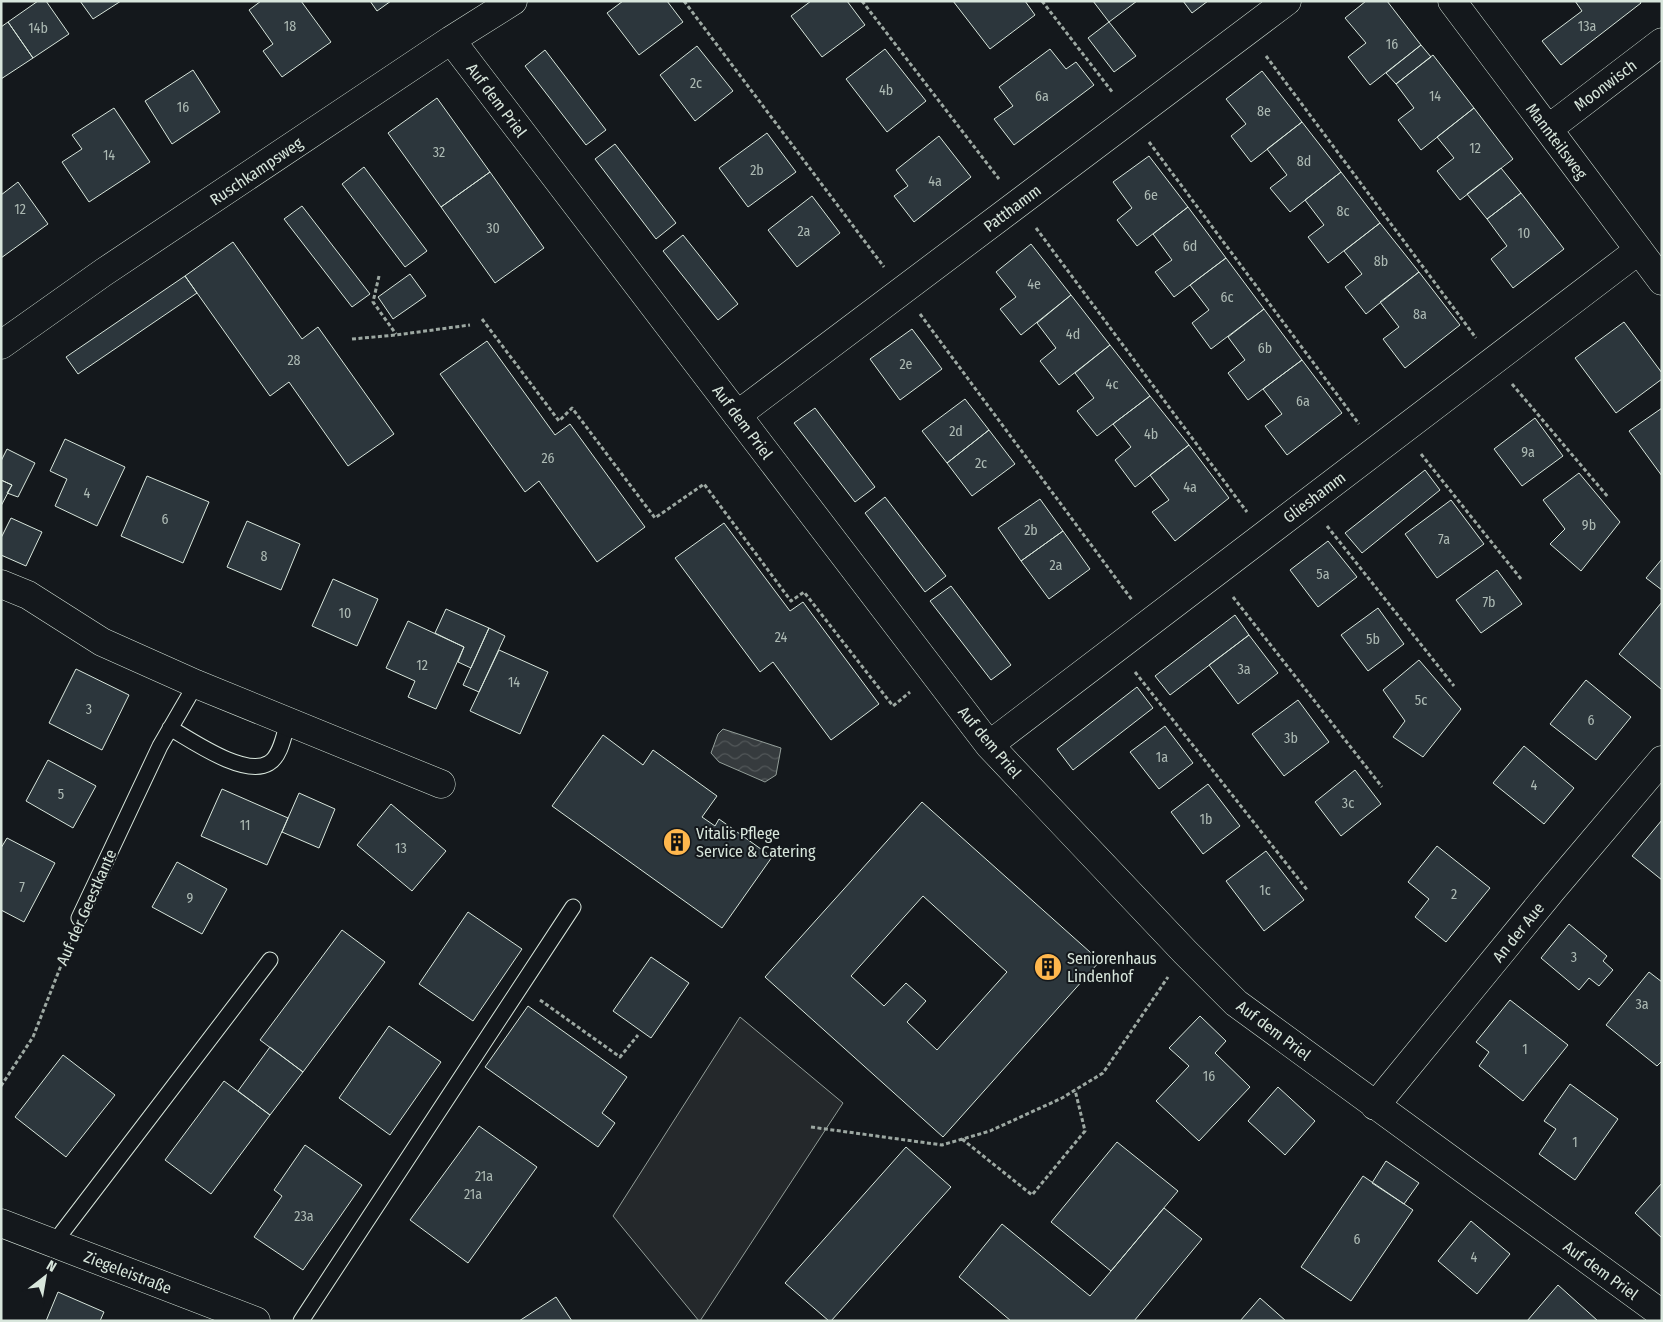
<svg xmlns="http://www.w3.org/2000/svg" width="1663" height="1322" viewBox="0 0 1663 1322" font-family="'Fira Sans Condensed',sans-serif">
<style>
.parking{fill:#24282b;stroke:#939e99}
.water{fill:url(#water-waves);stroke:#939e99}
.building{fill:#2c363c;stroke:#d8e6dc;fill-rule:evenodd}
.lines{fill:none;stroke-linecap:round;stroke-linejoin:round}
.service-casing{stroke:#d8e6dc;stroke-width:17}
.minor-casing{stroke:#d8e6dc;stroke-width:29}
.path{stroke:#9da8a2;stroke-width:3;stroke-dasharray:4 2.5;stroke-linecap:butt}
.service{stroke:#14181c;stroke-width:15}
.minor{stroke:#14181c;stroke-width:28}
.labels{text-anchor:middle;stroke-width:4;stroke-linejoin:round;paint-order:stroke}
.number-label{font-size:14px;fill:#adbab4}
.street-label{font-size:16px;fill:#d8e6dc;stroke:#14181c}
.poi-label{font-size:16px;fill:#d8e6dc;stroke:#14181c;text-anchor:start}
</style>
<defs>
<pattern id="water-waves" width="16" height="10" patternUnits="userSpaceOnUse" patternTransform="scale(1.25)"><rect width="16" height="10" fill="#363b3e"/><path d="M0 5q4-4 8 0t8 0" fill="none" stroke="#525759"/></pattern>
</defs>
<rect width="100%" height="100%" fill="#14181c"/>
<!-- parking -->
<path class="parking" d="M740 1017 843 1103 700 1321H699L613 1216Z"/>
<!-- water -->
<path class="water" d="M723 729 781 748 776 775 765 782 719 762 711 753 718 734Z"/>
<!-- building -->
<path class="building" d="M38 1H46L69 34 33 58 8 22Z
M80 1H121L93 19Z
M261 1H301L331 42 282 77 263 51 273 44 249 10Z
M370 1H391L377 11Z
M623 1H667L683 22 639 55 607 13Z
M811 1H847L865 25 822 57 791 16Z
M953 1H1025L1035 15 990 49Z
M1093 1H1137L1109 22Z
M1183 1H1208L1192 13Z
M1366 1H1387L1421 45 1370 85 1348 57 1366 43 1345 18Z
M1575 1H1640L1641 3 1561 65 1542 41 1582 11Z
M8 22 33 58 1 79V27Z
M1109 22 1136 56 1114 72 1088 38Z
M1421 45 1431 57 1396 84 1386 73Z
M697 46 733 91 695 121 660 75Z
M885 49 926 101 887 132 846 79Z
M1050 49 1066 69 1076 62 1094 85 1014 145 994 119 1013 106 999 87Z
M545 50 606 130 586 145 525 66Z
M1433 55 1474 108 1421 150 1398 120 1414 108 1396 84Z
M193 70 220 112 172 144 145 101Z
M1262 71 1302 122 1251 162 1231 136 1246 124 1226 99Z
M437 98 490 172 441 207 388 133Z
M114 108 150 162 89 202 62 162 82 149 72 135Z
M1474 108 1513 159 1460 200 1437 171 1454 158 1437 137Z
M1302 122 1341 172 1290 212 1270 188 1287 175 1267 149Z
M767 133 796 172 748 207 719 168Z
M939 136 971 177 914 222 894 196 908 186 896 170Z
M615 144 676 223 656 239 595 159Z
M1149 156 1188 207 1137 246 1117 220 1132 208 1113 182Z
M364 167 427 251 405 267 342 184Z
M1501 168 1521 193 1487 219 1467 194Z
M490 172 544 248 495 283 441 207Z
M1341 172 1380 223 1328 263 1308 237 1324 225 1305 200Z
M18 182 48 224 1 258V195Z
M1521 193 1564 249 1513 288 1491 259 1507 246 1487 219Z
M812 196 840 233 797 267 768 230Z
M302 206 370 294 352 307 284 219Z
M1188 207 1226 258 1174 297 1155 272 1172 260 1153 234Z
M1380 223 1419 272 1366 314 1345 287 1362 274 1344 251Z
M683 235 738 304 718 320 663 251Z
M233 242 302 339 318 327 394 434 348 466 289 382 270 396 185 276Z
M1031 244 1071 295 1021 335 1000 309 1016 297 996 272Z
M1226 258 1264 309 1211 349 1192 323 1209 310 1190 285Z
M1419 272 1460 325 1405 368 1383 339 1399 327 1380 302Z
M410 274 426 296 393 319 378 297Z
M185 276 197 293 78 374 66 357Z
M1071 295 1110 345 1059 385 1040 361 1056 348 1037 323Z
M1264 309 1302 360 1248 400 1228 373 1245 360 1228 337Z
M1624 322 1662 373V379L1616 413 1575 358Z
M912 329 942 369 900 400 870 359Z
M487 341 555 435 570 424 645 527 597 562 539 481 525 492 440 374Z
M1110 345 1150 396 1097 436 1077 411 1094 398 1075 373Z
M1302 360 1342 413 1287 455 1265 426 1282 414 1263 389Z
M1150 396 1189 445 1135 487 1115 460 1131 447 1113 424Z
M965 399 989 430 947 463 922 431Z
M815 408 875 487 855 502 794 423Z
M1662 408V476L1629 431Z
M1535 418 1563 456 1522 486 1494 449Z
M989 430 1015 464 972 496 947 463Z
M65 439 125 467 97 526 55 506 67 479 50 471Z
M1189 445 1229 498 1175 541 1152 512 1169 500 1150 475Z
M7 449 35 463 18 497 7 493 12 485 1 480V461Z
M1425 470 1440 490 1362 553 1345 533Z
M1579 473 1620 522 1581 571 1550 544 1565 529 1543 500Z
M147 476 209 502 183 563 121 536Z
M1 480 12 485 1 506Z
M885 497 946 576 925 592 865 513Z
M1040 499 1063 531 1021 561 998 528Z
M1451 500 1484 544 1437 578 1405 534Z
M11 518 42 532 26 566 1 555V538Z
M247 521 300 544 281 590 227 567Z
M724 523 790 611 803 602 879 704 831 740 773 662 760 672 675 558Z
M1063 531 1090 569 1049 599 1021 561Z
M1328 541 1357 577 1318 607 1290 570Z
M1662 559V590L1646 578Z
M1497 570 1522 604 1481 633 1456 600Z
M333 579 378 599 357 646 312 626Z
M951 586 1011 665 991 680 930 601Z
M1662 602V688L1661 689 1619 654Z
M1378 608 1404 644 1368 671 1341 635Z
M446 609 489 628 471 668 458 662 464 647 435 633Z
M1235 615 1249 635 1170 695 1155 676Z
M408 621 464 647 436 709 408 697 415 681 386 668Z
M489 628 505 636 479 692 463 685Z
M1249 635 1278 673 1238 704 1209 665Z
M499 650 548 672 520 734 470 711Z
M1419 660 1461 709 1423 757 1393 737 1405 721 1383 690Z
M76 669 129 695 102 750 49 723Z
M1586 680 1631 717 1596 760 1550 724Z
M1137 687 1153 708 1073 770 1057 749Z
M1298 700 1329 742 1284 776 1252 734Z
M1165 726 1193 763 1159 789 1130 752Z
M603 735 643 765 653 750 717 796 702 817 715 826 719 819 772 857 722 928 552 806Z
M1524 746 1574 788 1544 824 1493 783Z
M48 760 96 786 73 828 26 801Z
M1355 770 1381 804 1341 836 1315 802Z
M1208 784 1240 826 1203 854 1171 812Z
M222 789 288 818 267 865 201 836Z
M299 793 335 809 319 848 282 832Z
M922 802 1100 961 943 1137 765 977ZM923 896 1007 972 937 1050 907 1022 926 1001 906 983 884 1006 851 976Z
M391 804 446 851 412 891 357 845Z
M1662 820V880L1632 856Z
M7 838 55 863 24 922 1 910V848Z
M1437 846 1490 888 1446 942 1415 917 1429 899 1408 882Z
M1266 851 1304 900 1264 931 1226 881Z
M177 862 227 889 202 934 152 907Z
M468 912 522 949 473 1021 419 984Z
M1569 924 1607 956 1603 961 1613 970 1599 986 1589 978 1579 990 1541 958Z
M342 930 385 962 303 1072 260 1040Z
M651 957 689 983 651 1038 613 1011Z
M1649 972 1662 982V1061L1657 1066 1606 1025Z
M1510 1000 1568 1045 1523 1101 1479 1066 1489 1052 1476 1042Z
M528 1006 627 1077 602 1113 615 1123 598 1147 485 1067Z
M1200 1016 1226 1041 1215 1053 1250 1087 1199 1141 1156 1101 1189 1066 1169 1048Z
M389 1026 441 1062 390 1135 339 1098Z
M270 1047 303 1072 270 1115 238 1091Z
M63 1055 115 1095 66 1157 15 1117Z
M224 1081 270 1115 211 1194 165 1160Z
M1570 1084 1618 1119 1575 1180 1539 1154 1556 1129 1544 1121Z
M1278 1087 1315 1121 1285 1155 1248 1121Z
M479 1126 537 1167 468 1263 410 1220Z
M1117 1142 1178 1191 1111 1271 1051 1222Z
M305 1145 362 1185 303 1270 254 1237 282 1196 274 1190Z
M906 1147 951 1187 831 1321H829L785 1283Z
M1386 1161 1419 1183 1404 1204 1372 1183Z
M1363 1176 1413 1210 1351 1301 1301 1267Z
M1662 1183V1238L1635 1213Z
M1164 1208 1202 1239 1134 1321H1011L959 1277 1002 1224 1090 1296Z
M1471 1221 1510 1254 1477 1294 1438 1261Z
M1558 1285 1598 1321H1527Z
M58 1292 104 1312 100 1321H46Z
M556 1297 572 1321H519Z
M1260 1298 1286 1321H1240Z"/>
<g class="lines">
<defs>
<path id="service" d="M170 728C191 740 245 778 269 763 281 756 284 734 288 722
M79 918 160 746 196 684
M54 1243 270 960
M301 1321 573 907"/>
<path id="minor" d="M1452 1 1662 281
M451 40 989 745 1185 952 1236 1003 1662 1314
M1548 129 1662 42
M1 345 104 272 451 40 513 1
M737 415 1287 1
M1 584 28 595 102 642 196 684 441 784
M989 745 1639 250
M1375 1106 1552 890 1662 760
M1 1223 256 1321"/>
</defs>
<!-- service casing -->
<use href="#service" class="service-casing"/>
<!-- minor casing -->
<use href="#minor" class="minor-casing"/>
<!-- path -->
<path class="path" d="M684 1 884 267
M862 1 999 179
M1042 1 1113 93
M1266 56 1476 338
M1149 142 1359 424
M1036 228 1247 512
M379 276 373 302 396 334
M920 314 1132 600
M482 319 559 421 572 408 655 518 704 484 791 601 804 592 893 706 910 692
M352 339 396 335 470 325
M1512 384 1608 497
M1421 454 1521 579
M1327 526 1454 686
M1233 597 1382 787
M1135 672 1308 891
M540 1000 620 1057 638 1035
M1 1086 33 1037 71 940
M811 1127 942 1145 990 1131 1062 1098 1103 1073 1168 977
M962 1139 1032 1195 1085 1131 1075 1090"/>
<!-- service -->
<use href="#service" class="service"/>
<!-- minor -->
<use href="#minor" class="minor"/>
</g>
<!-- icons -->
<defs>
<symbol id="building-disc" viewBox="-11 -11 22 22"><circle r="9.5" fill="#ffb74d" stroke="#14181c"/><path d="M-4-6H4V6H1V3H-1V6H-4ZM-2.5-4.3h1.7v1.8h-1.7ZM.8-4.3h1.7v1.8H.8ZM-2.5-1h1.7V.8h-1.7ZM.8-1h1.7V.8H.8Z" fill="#111"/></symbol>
</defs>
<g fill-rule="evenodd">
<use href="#building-disc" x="661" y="826" width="32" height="32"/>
<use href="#building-disc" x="1032" y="951" width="32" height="32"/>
</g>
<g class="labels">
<!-- number labels -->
<g class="number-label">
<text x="290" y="31">18</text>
<text x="1587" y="31">13a</text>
<text x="38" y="33">14b</text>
<text x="1392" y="49">16</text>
<text x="696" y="88">2c</text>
<text x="886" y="95">4b</text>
<text x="1042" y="101">6a</text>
<text x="1435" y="101">14</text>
<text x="183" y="112">16</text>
<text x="1264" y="116">8e</text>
<text x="1475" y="153">12</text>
<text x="439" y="157">32</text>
<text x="109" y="160">14</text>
<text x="1304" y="166">8d</text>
<text x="757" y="175">2b</text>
<text x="935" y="186">4a</text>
<text x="1151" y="200">6e</text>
<text x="20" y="214">12</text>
<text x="1343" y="216">8c</text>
<text x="493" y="233">30</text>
<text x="804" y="236">2a</text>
<text x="1524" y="238">10</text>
<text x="1190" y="251">6d</text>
<text x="1381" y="266">8b</text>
<text x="1034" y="289">4e</text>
<text x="1227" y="302">6c</text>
<text x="1420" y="319">8a</text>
<text x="1073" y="339">4d</text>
<text x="1265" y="353">6b</text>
<text x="294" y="365">28</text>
<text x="906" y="369">2e</text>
<text x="1112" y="389">4c</text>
<text x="1303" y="406">6a</text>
<text x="956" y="436">2d</text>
<text x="1151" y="439">4b</text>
<text x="1528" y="457">9a</text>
<text x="548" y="463">26</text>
<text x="981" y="468">2c</text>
<text x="1190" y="492">4a</text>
<text x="87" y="498">4</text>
<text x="165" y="524">6</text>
<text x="1589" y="530">9b</text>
<text x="1031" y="535">2b</text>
<text x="1444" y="544">7a</text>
<text x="264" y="561">8</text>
<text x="1056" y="570">2a</text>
<text x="1323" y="579">5a</text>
<text x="1489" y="607">7b</text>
<text x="345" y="618">10</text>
<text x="781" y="642">24</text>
<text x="1373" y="644">5b</text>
<text x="422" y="670">12</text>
<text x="1244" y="674">3a</text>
<text x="514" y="687">14</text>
<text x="1421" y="705">5c</text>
<text x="89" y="714">3</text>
<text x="1591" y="725">6</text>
<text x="1291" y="743">3b</text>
<text x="1162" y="762">1a</text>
<text x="1534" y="790">4</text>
<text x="61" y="799">5</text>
<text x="1348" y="808">3c</text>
<text x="1206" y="824">1b</text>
<text x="245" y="830">11</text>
<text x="401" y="853">13</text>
<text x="22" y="892">7</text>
<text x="1265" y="895">1c</text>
<text x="1454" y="899">2</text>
<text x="190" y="903">9</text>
<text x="1574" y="962">3</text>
<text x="1642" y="1009">3a</text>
<text x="1525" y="1054">1</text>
<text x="1209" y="1081">16</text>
<text x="1575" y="1147">1</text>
<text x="484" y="1181">21a</text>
<text x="473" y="1199">21a</text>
<text x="304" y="1221">23a</text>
<text x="1357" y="1244">6</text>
<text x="1474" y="1262">4</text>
</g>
<!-- street labels -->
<g class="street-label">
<text transform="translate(1605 85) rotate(-37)" y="6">Moonwisch</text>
<text transform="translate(497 100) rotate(53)" y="6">Auf dem Priel</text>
<text transform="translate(1557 141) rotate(53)" y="6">Mannteilsweg</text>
<text transform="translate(256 171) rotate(-34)" y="6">Ruschkampsweg</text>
<text transform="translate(1012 208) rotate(-37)" y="6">Patthamm</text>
<text transform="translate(743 422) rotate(53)" y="6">Auf dem Priel</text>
<text transform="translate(1314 497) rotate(-37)" y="6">Glieshamm</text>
<text transform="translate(990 742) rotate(50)" y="6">Auf dem Priel</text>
<text transform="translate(86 907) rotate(-66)" y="6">Auf der Geestkante</text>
<text transform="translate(1518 932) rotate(-51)" y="6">An der Aue</text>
<text transform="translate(1274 1030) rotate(37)" y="6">Auf dem Priel</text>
<text transform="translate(1601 1270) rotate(36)" y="6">Auf dem Priel</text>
<text transform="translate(128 1272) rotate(21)" y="6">Ziegeleistraße</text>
</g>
<!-- poi labels -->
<g class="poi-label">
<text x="696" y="839">Vitalis Pflege<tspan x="696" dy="18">Service &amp; Catering</tspan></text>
<text x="1067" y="964">Seniorenhaus<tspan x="1067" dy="18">Lindenhof</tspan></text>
</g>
</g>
<!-- border -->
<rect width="1663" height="1322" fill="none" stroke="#d8e6dc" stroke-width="5"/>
<!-- north arrow -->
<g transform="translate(45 1277) rotate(31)" stroke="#14181c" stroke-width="4" paint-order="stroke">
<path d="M0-4L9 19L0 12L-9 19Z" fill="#d8e6dc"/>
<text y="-8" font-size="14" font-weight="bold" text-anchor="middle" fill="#d8e6dc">N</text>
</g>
</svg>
